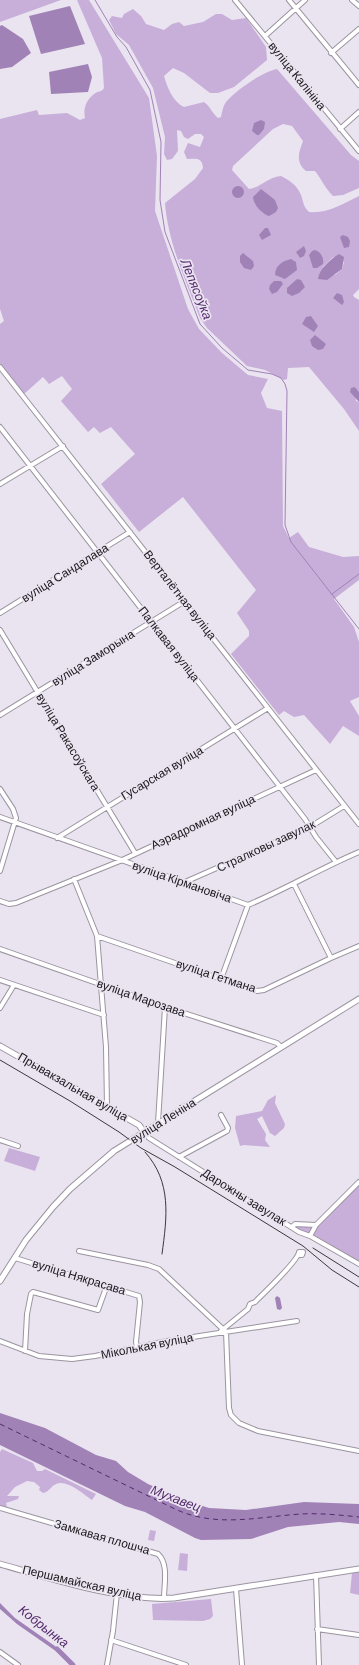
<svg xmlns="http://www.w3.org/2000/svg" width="359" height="1665" viewBox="0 0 359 1665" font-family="Barlow,sans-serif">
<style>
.green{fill:#c8afd9;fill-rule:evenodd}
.water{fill:#a182b7}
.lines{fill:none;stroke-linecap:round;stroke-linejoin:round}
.stream{stroke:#a182b7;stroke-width:1}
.river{stroke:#a182b7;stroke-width:5}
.ferry{stroke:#542a6c;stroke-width:1;stroke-dasharray:5 4;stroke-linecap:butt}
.minor-casing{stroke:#9b94a0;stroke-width:6}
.major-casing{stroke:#9b94a0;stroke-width:7}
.minor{stroke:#fff;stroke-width:4}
.major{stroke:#fff;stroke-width:5}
.rail{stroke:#3a383d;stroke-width:1}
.labels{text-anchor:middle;stroke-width:3.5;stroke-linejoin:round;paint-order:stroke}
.street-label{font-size:12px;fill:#1a181c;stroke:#eae3f0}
.water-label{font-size:13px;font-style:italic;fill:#542a6c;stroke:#eae3f0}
</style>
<rect width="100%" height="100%" fill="#eae3f0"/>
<!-- green -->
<path class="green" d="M0 0H61L0 22Z
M77 0H89L149 98 157 156 155 211 188 309 199 329 222 353 248 375 268 379 261 393 267 408 282 411 283 526 289 538 298 532 309 547 343 557 359 556V580L334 599 354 627 359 642V697L350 701 359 716V736L343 726 330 744 304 715 294 717 284 711 279 715 231 654 249 636V631L237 613 256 590 183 497 139 532 101 484 135 454 111 427 100 433 94 427 88 432 61 401 72 389 62 376 49 384 43 377 24 394 0 363V324L4 321 0 309V119L37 110 39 115 67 113 80 120 85 118C83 109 86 100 94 94 98 91 102 92 104 88L102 58Z
M133 9 141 16 146 24 164 30 172 24 179 22 184 26 203 22 216 14H222L232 20 246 18 266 47 267 60 234 87 218 93H210L184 73 173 68 164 76C167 87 173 102 184 107L204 102C210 106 212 113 218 118L221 117C222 112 223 106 226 102 236 90 262 72 277 69L351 155 359 161V188L343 195 333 196C325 188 322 180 315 171H306C295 162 299 152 303 141L292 126 283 124 273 129 233 166 232 170 249 189C262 187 266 178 281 176 291 181 299 187 302 198 304 205 304 207 309 212 327 214 343 204 359 196V289L353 295 354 297 359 300V392L355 387 356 401 359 402V431L344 409 309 367 288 368 287 379 284 380 265 370 247 366 207 328 200 318C186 281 168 243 165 203L195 179 203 168C202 157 196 159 187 159L184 152 188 143 200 147 204 137 201 134H195L188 139 184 137 181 131 177 130 178 151 172 159 167 160 164 154 165 137 153 88 129 45 116 34 109 20 112 16 122 18 124 14ZM333 257 344 262 342 269 335 275 323 267Z
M276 1095 275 1103 285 1124 284 1128 275 1136 270 1133 262 1116 257 1119 266 1134 265 1140 270 1147 244 1145 240 1146 235 1128 236 1116 262 1111 268 1100Z
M9 1148 40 1157 35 1171 4 1161Z
M359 1184V1263L312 1235 314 1230Z
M312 1225V1231L308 1235 296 1229 297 1226Z
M2 1449 33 1463 37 1471H42L45 1469 96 1494 92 1500C83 1494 67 1479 56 1484 51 1486 49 1492 43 1493L39 1490 40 1487 34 1482 27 1481 15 1487 7 1496H19L18 1499 6 1503 7 1507 0 1505V1452Z
M150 1530 156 1531 154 1541 148 1540Z
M180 1553 188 1554 187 1571 178 1570Z
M359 1572V1595L350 1593 352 1573Z
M211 1599 213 1616 210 1619 203 1621 153 1620 152 1604Z"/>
<!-- water -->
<path class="water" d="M70 6 85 44 41 54 29 16Z
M2 25 23 39 31 53 12 67 0 69V26Z
M88 64 92 77 88 92 51 94 49 72Z
M261 120 265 122 264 129 259 135H257L252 131 254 123Z
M232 192a6 6 0 1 1 12 0a6 6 0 1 1-12 0Z
M261 189 275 200 278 208 276 212 269 216C262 214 253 204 253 197Z
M265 228H268L271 235 262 240 259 235Z
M343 235 348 237 350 241 349 247 344 248 340 237Z
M304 246 306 251 304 256 300 258 296 252Z
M315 250C321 252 324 258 323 264L317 268H313L309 255 312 251Z
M243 253 253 261 254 266 251 270 244 268 240 262V256Z
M339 254 344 257 342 269 327 280 318 279C319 269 331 259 339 254Z
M291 259 296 262 297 270 285 279 275 275C275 266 282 261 291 259Z
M297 279 301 280 305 287 299 293 292 296 287 293V288Z
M274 281H281L283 284 277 292 272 294 269 289 270 285Z
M337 293 342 295 344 302 342 305 333 298Z
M311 316 318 326 314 332 302 324 306 317Z
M315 335 326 344 323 349 318 350 312 346 310 340Z
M355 387 359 392V402L350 392 351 388Z
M277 1296 280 1298 282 1308 280 1310 277 1309 275 1298Z
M0 1413 45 1428 96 1455 116 1461 128 1472 148 1484 184 1500 209 1508 246 1510 304 1502 359 1504V1524L339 1522 288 1527 251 1539 201 1540 195 1538 145 1512 125 1506 0 1445Z
M0 1603 15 1618 62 1651 60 1654 17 1624 0 1609Z"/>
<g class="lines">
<!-- stream -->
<path class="stream" d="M95 0 117 37 126 47 150 90 161 142 160 200 165 232 200 324 222 348 248 370 272 374 281 378 285 384 287 391 285 525 291 542 359 629
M332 594 359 574"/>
<!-- river -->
<path class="river" d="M57 1649 73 1665"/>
<!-- ferry -->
<path class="ferry" d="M0 1424 175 1509C216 1528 257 1517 301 1514 320 1513 340 1515 359 1517"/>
<defs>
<path id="minor" d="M235 0 359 151
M289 0 359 85
M352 0 359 6
M265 36 305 0
M331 53 359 29
M340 129 359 112
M0 367 359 824
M0 427 305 819 316 837 336 862
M0 484 63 446
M0 613 130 532
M0 630 135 853
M0 715 185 601
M0 789 13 809 16 818 0 871
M0 817 248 905C286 889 321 868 359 852
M57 838 268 708
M74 879 97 936 106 1047 107 1106
M185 882 310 827 344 806
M0 901 9 904 16 903 120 861 316 770
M97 936 250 989 257 991 264 990 331 958 294 884
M0 949 165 1007 277 1043 281 1047
M331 958 359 946
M221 979 248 905
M0 980 104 1015
M0 1008 14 985
M158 1123 165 1007
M144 1132 149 1138 299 1232 310 1236
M0 1140 18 1146
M179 1157 227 1131 228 1128 221 1115
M316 1225 310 1236 359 1264
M292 1227 295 1224 316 1225 359 1182
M79 1251 148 1265 159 1269 226 1332 229 1408 231 1415 239 1423 258 1431 359 1451
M15 1258 139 1296 140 1302 136 1342 137 1347
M221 1331 248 1309 250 1304 255 1302C263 1294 298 1261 299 1252H303L302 1255H299
M0 1341 39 1356 72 1359 95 1356 167 1341 297 1321
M25 1351 27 1314 31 1294 33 1292 98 1310 107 1285
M0 1508 158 1554C169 1564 164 1585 164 1598
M316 1575 319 1665
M236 1589 242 1665
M317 1629 359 1635
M111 1640 186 1665
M0 1652 18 1665
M107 1665 113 1631 117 1593"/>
<path id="major" d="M0 1046 139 1125 144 1132
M0 1281 26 1240 53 1207 70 1189 114 1151 359 999
M0 1564C50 1578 122 1602 174 1598L359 1569"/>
</defs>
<!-- minor casing -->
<use href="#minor" class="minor-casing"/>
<!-- major casing -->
<use href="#major" class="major-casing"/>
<!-- minor -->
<use href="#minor" class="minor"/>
<!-- major -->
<use href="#major" class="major"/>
<!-- rail -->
<path class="rail" d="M0 1060 70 1101 119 1132 141 1148 175 1167 303 1246 332 1270 359 1287
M145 1152C172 1182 167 1217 162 1254
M313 1248 359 1277"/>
</g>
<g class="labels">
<!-- street labels -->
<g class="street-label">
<text transform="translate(297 76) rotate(51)" y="4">вуліца Калініна</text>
<text transform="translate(65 573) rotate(-32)" y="4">вуліца Сандалава</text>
<text transform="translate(180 595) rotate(52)" y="4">Верталётная вуліца</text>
<text transform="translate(169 644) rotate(52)" y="4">Палкавая вуліца</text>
<text transform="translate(93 658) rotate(-32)" y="4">вуліца Заморына</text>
<text transform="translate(68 742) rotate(59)" y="4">вуліца Ракасоўскага</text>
<text transform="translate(162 773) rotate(-31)" y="4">Гусарская вуліца</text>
<text transform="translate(203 822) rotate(-25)" y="4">Аэрадромная вуліца</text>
<text transform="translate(266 846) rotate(-25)" y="4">Стралковы завулак</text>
<text transform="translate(182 882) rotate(19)" y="4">вуліца Кірмановіча</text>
<text transform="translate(216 976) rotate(18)" y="4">вуліца Гетмана</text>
<text transform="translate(141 998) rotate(19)" y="4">вуліца Марозава</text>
<text transform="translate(73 1087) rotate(30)" y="4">Прывакзальная вуліца</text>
<text transform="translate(163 1121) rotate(-32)" y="4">вуліца Леніна</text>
<text transform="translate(244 1197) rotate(32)" y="4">Дарожны завулак</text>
<text transform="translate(79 1277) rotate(17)" y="4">вуліца Някрасава</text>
<text transform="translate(147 1346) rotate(-11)" y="4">Міколькая вуліца</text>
<text transform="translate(102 1537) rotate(16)" y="4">Замкавая плошча</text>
<text transform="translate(82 1583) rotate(13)" y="4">Першамайская вуліца</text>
</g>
<!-- water labels -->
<g class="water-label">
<text transform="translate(197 289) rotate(68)" y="5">Лепясоўка</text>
<text transform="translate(176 1498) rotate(21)" y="5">Мухавец</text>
<text transform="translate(44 1626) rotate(38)" y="5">Кобрынка</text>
</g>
</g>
</svg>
